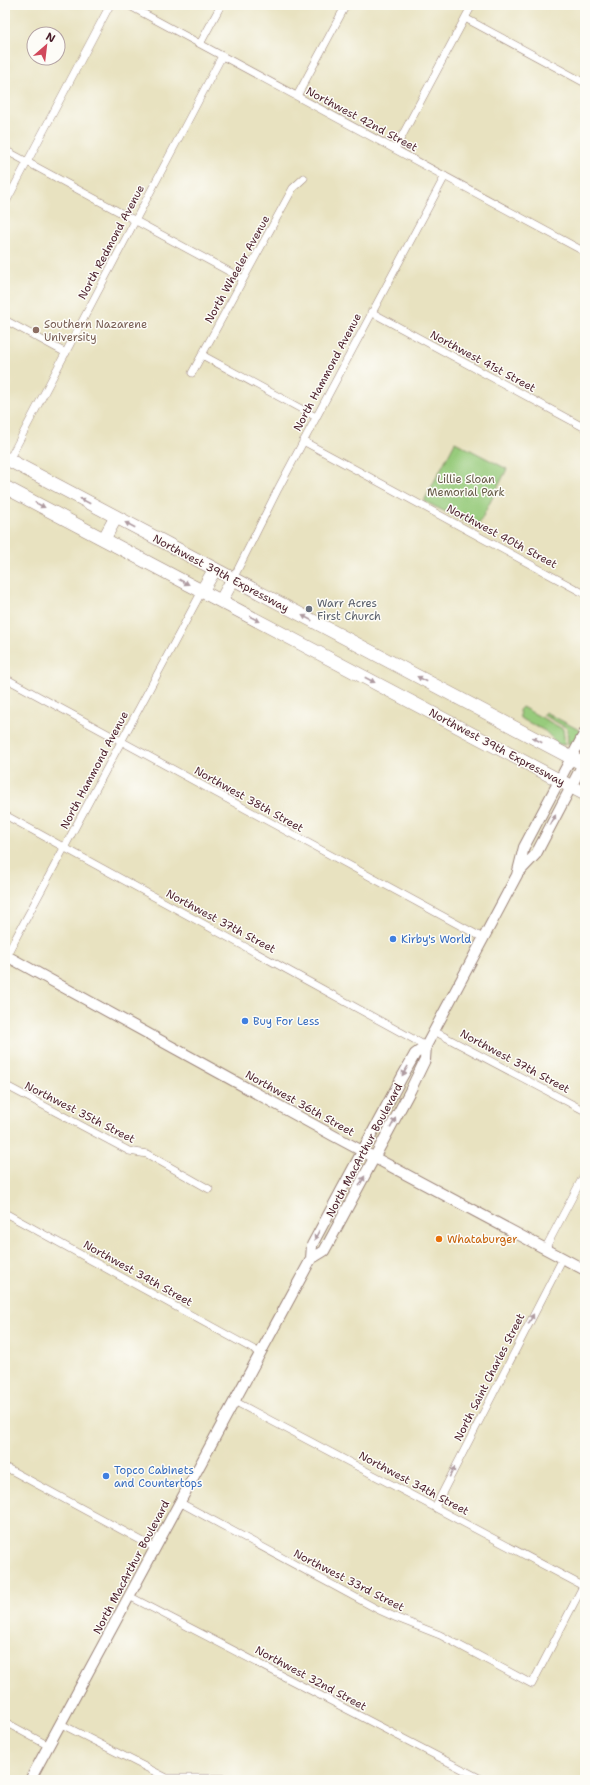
<svg xmlns="http://www.w3.org/2000/svg" width="590" height="1785" viewBox="0 0 590 1785" font-family="'Shantell Sans',sans-serif">
<style>
.green{fill:#97cb7c;stroke:#707554}
.lines{fill:none;stroke-linecap:round;stroke-linejoin:round}
.street-casing{stroke:#998076;stroke-width:8}
.secondary-casing{stroke:#998076;stroke-width:12}
.highway-casing{stroke:#998076;stroke-width:14}
.street{stroke:#fff;stroke-width:7}
.secondary{stroke:#fff;stroke-width:10}
.highway{stroke:#fff;stroke-width:13}
.oneway{fill:#ae9aa0}
.education-dot{fill:#8d6e63;stroke:#fdfcf7;stroke-width:1.5}
.worship-dot{fill:#6b7280;stroke:#fdfcf7;stroke-width:1.5}
.shop-dot{fill:#3f7fe0;stroke:#fdfcf7;stroke-width:1.5}
.food-dot{fill:#e8710a;stroke:#fdfcf7;stroke-width:1.5}
.labels{text-anchor:middle;stroke-width:3;stroke-linejoin:round;paint-order:stroke}
.street-label{font-size:11px;fill:#4a1f2b;stroke:#fdfcf7}
.education-label{font-size:11px;fill:#785e54;stroke:#fdfcf7;text-anchor:start}
.park-label{font-size:11px;fill:#655b47;stroke:#fdfcf7}
.worship-label{font-size:11px;fill:#5b616d;stroke:#fdfcf7;text-anchor:start}
.shop-label{font-size:11px;fill:#366cbe;stroke:#fdfcf7;text-anchor:start}
.food-label{font-size:11px;fill:#c56008;stroke:#fdfcf7;text-anchor:start}
</style>
<rect width="100%" height="100%" fill="#fdfcf7"/>
<filter id="ink" filterUnits="userSpaceOnUse"><feTurbulence type="fractalNoise" baseFrequency=".025" numOctaves="2"/><feDisplacementMap in="SourceGraphic" scale="8" xChannelSelector="R" yChannelSelector="G"/><feConvolveMatrix kernelMatrix="1 2 1 2 8 2 1 2 1" color-interpolation-filters="sRGB"/></filter>
<filter id="wash" filterUnits="userSpaceOnUse"><feTurbulence type="fractalNoise" baseFrequency=".012" numOctaves="4" result="noise"/><feDisplacementMap in="SourceGraphic" scale="16" xChannelSelector="R" yChannelSelector="G"/><feGaussianBlur stdDeviation="0.9" result="paint"/><feColorMatrix in="noise" values="0 0 0 0 0 0 0 0 0 0 0 0 0 0 0 0 0 1.4 0 .05"/><feComposite in="paint" operator="in"/></filter>
<g filter="url(#wash)">
<rect width="100%" height="100%" fill="#e8e2c0"/>
<!-- green -->
<path class="green" d="M455 442 507 469 477 528 424 501Z
M522 707 563 729 565 745 558 744 545 731 520 718 519 710Z
M545 712 581 731 575 742 568 745 567 728 543 715Z"/>
</g>
<g filter="url(#ink)">
<g class="lines">
<defs>
<path id="street" d="M128 5 585 252
M465 18 585 83
M200 44 221 5
M297 96 346 5
M395 149 472 5
M5 150 243 279
M5 204 110 5
M371 312 585 428
M5 320 66 353
M202 355 316 417
M192 373 293 188 304 178
M303 441 585 594
M9 460 222 56
M233 579 278 489 445 176
M5 678 483 938
M5 815 426 1046
M5 958 202 591
M434 1031 585 1111
M5 1085 129 1151 147 1154 209 1189
M5 1213 260 1353
M545 1249 585 1173
M5 1467 155 1548
M179 1502 377 1609 397 1618 440 1635 532 1684 583 1586 234 1401
M435 1507 563 1258
M129 1596 483 1780
M5 1722 49 1746
M61 1724 167 1778H236L239 1780"/>
<path id="secondary" d="M518 873 536 854 585 760
M5 955 334 1136 585 1270
M311 1259 324 1251 329 1242 410 1091 425 1060 426 1046 517 875 524 847 585 732
M30 1780 311 1259 312 1245 402 1077 415 1054 426 1046"/>
<path id="highway" d="M5 458 585 765
M5 487 585 794
M104 539 116 517
M202 591 215 569
M221 601 233 579"/>
</defs>
<!-- street casing -->
<use href="#street" class="street-casing"/>
<!-- secondary casing -->
<use href="#secondary" class="secondary-casing"/>
<!-- highway casing -->
<use href="#highway" class="highway-casing"/>
<!-- street -->
<use href="#street" class="street"/>
<!-- secondary -->
<use href="#secondary" class="secondary"/>
<!-- highway -->
<use href="#highway" class="highway"/>
</g>
<!-- one-way arrows -->
<defs><path id="oneway-solid" d="M-6-.8H1V-3.2L6.5 0L1 3.2V.8H-6Z"/></defs>
<g class="oneway">
<use href="#oneway-solid" transform="translate(85 501) rotate(-152)"/>
<use href="#oneway-solid" transform="translate(40 505) rotate(28)"/>
<use href="#oneway-solid" transform="translate(130 525) rotate(-152)"/>
<use href="#oneway-solid" transform="translate(184 582) rotate(27)"/>
<use href="#oneway-solid" transform="translate(307 618) rotate(-152)"/>
<use href="#oneway-solid" transform="translate(255 619) rotate(28)"/>
<use href="#oneway-solid" transform="translate(422 679) rotate(-152)"/>
<use href="#oneway-solid" transform="translate(370 680) rotate(28)"/>
<use href="#oneway-solid" transform="translate(537 740) rotate(-152)"/>
<use href="#oneway-solid" transform="translate(553 820) rotate(-62)"/>
<use href="#oneway-solid" transform="translate(405 1071) rotate(121)"/>
<use href="#oneway-solid" transform="translate(393 1123) rotate(-62)"/>
<use href="#oneway-solid" transform="translate(362 1181) rotate(-61)"/>
<use href="#oneway-solid" transform="translate(317 1235) rotate(117)"/>
<use href="#oneway-solid" transform="translate(531 1319) rotate(-62)"/>
<use href="#oneway-solid" transform="translate(452 1472) rotate(-63)"/>
</g>
</g>
<!-- markers -->
<circle class="education-dot" cx="36" cy="330" r="4"/>
<circle class="worship-dot" cx="309" cy="609" r="4"/>
<g class="shop-dot">
<circle cx="393" cy="939" r="4"/>
<circle cx="245" cy="1021" r="4"/>
<circle cx="106" cy="1476" r="4"/>
</g>
<circle class="food-dot" cx="439" cy="1239" r="4"/>
<g class="labels">
<!-- street labels -->
<g class="street-label">
<text transform="translate(362 119) rotate(28)" y="4">Northwest 42nd Street</text>
<text transform="translate(111 242) rotate(-62)" y="4">North Redmond Avenue</text>
<text transform="translate(237 269) rotate(-61)" y="4">North Wheeler Avenue</text>
<text transform="translate(483 361) rotate(28)" y="4">Northwest 41st Street</text>
<text transform="translate(327 372) rotate(-62)" y="4">North Hammond Avenue</text>
<text transform="translate(502 536) rotate(28)" y="4">Northwest 40th Street</text>
<text transform="translate(221 573) rotate(28)" y="4">Northwest 39th Expressway</text>
<text transform="translate(497 747) rotate(28)" y="4">Northwest 39th Expressway</text>
<text transform="translate(94 770) rotate(-62)" y="4">North Hammond Avenue</text>
<text transform="translate(249 799) rotate(29)" y="4">Northwest 38th Street</text>
<text transform="translate(221 921) rotate(28)" y="4">Northwest 37th Street</text>
<text transform="translate(515 1061) rotate(28)" y="4">Northwest 37th Street</text>
<text transform="translate(300 1103) rotate(29)" y="4">Northwest 36th Street</text>
<text transform="translate(80 1112) rotate(27)" y="4">Northwest 35th Street</text>
<text transform="translate(364 1150) rotate(-62)" y="4">North MacArthur Boulevard</text>
<text transform="translate(138 1273) rotate(29)" y="4">Northwest 34th Street</text>
<text transform="translate(489 1377) rotate(-63)" y="4">North Saint Charles Street</text>
<text transform="translate(414 1483) rotate(28)" y="4">Northwest 34th Street</text>
<text transform="translate(131 1567) rotate(-62)" y="4">North MacArthur Boulevard</text>
<text transform="translate(349 1580) rotate(27)" y="4">Northwest 33rd Street</text>
<text transform="translate(311 1678) rotate(28)" y="4">Northwest 32nd Street</text>
</g>
<!-- education labels -->
<g class="education-label">
<text x="44" y="328">Southern Nazarene<tspan x="44" dy="13">University</tspan></text>
</g>
<!-- park labels -->
<g class="park-label">
<text x="466" y="483">Lillie Sloan<tspan x="466" dy="13">Memorial Park</tspan></text>
</g>
<!-- worship labels -->
<g class="worship-label">
<text x="317" y="607">Warr Acres<tspan x="317" dy="13">First Church</tspan></text>
</g>
<!-- shop labels -->
<g class="shop-label">
<text x="401" y="943">Kirby's World</text>
<text x="253" y="1025">Buy For Less</text>
<text x="114" y="1474">Topco Cabinets<tspan x="114" dy="13">and Countertops</tspan></text>
</g>
<!-- food labels -->
<g class="food-label">
<text x="447" y="1243">Whataburger</text>
</g>
</g>
<!-- margin -->
<rect width="590" height="1785" fill="none" stroke="#fdfcf7" stroke-width="20"/>
<!-- north arrow -->
<g transform="translate(46 46) rotate(28)"><circle r="19" fill="#fdfcf7" stroke="#b5a4a5"/>
<path d="M0-3L7 15L0 10L-7 15Z" fill="#d1495b"/>
<text y="-6" font-size="11" font-weight="bold" text-anchor="middle" fill="#4a1f2b">N</text>
</g>
</svg>
